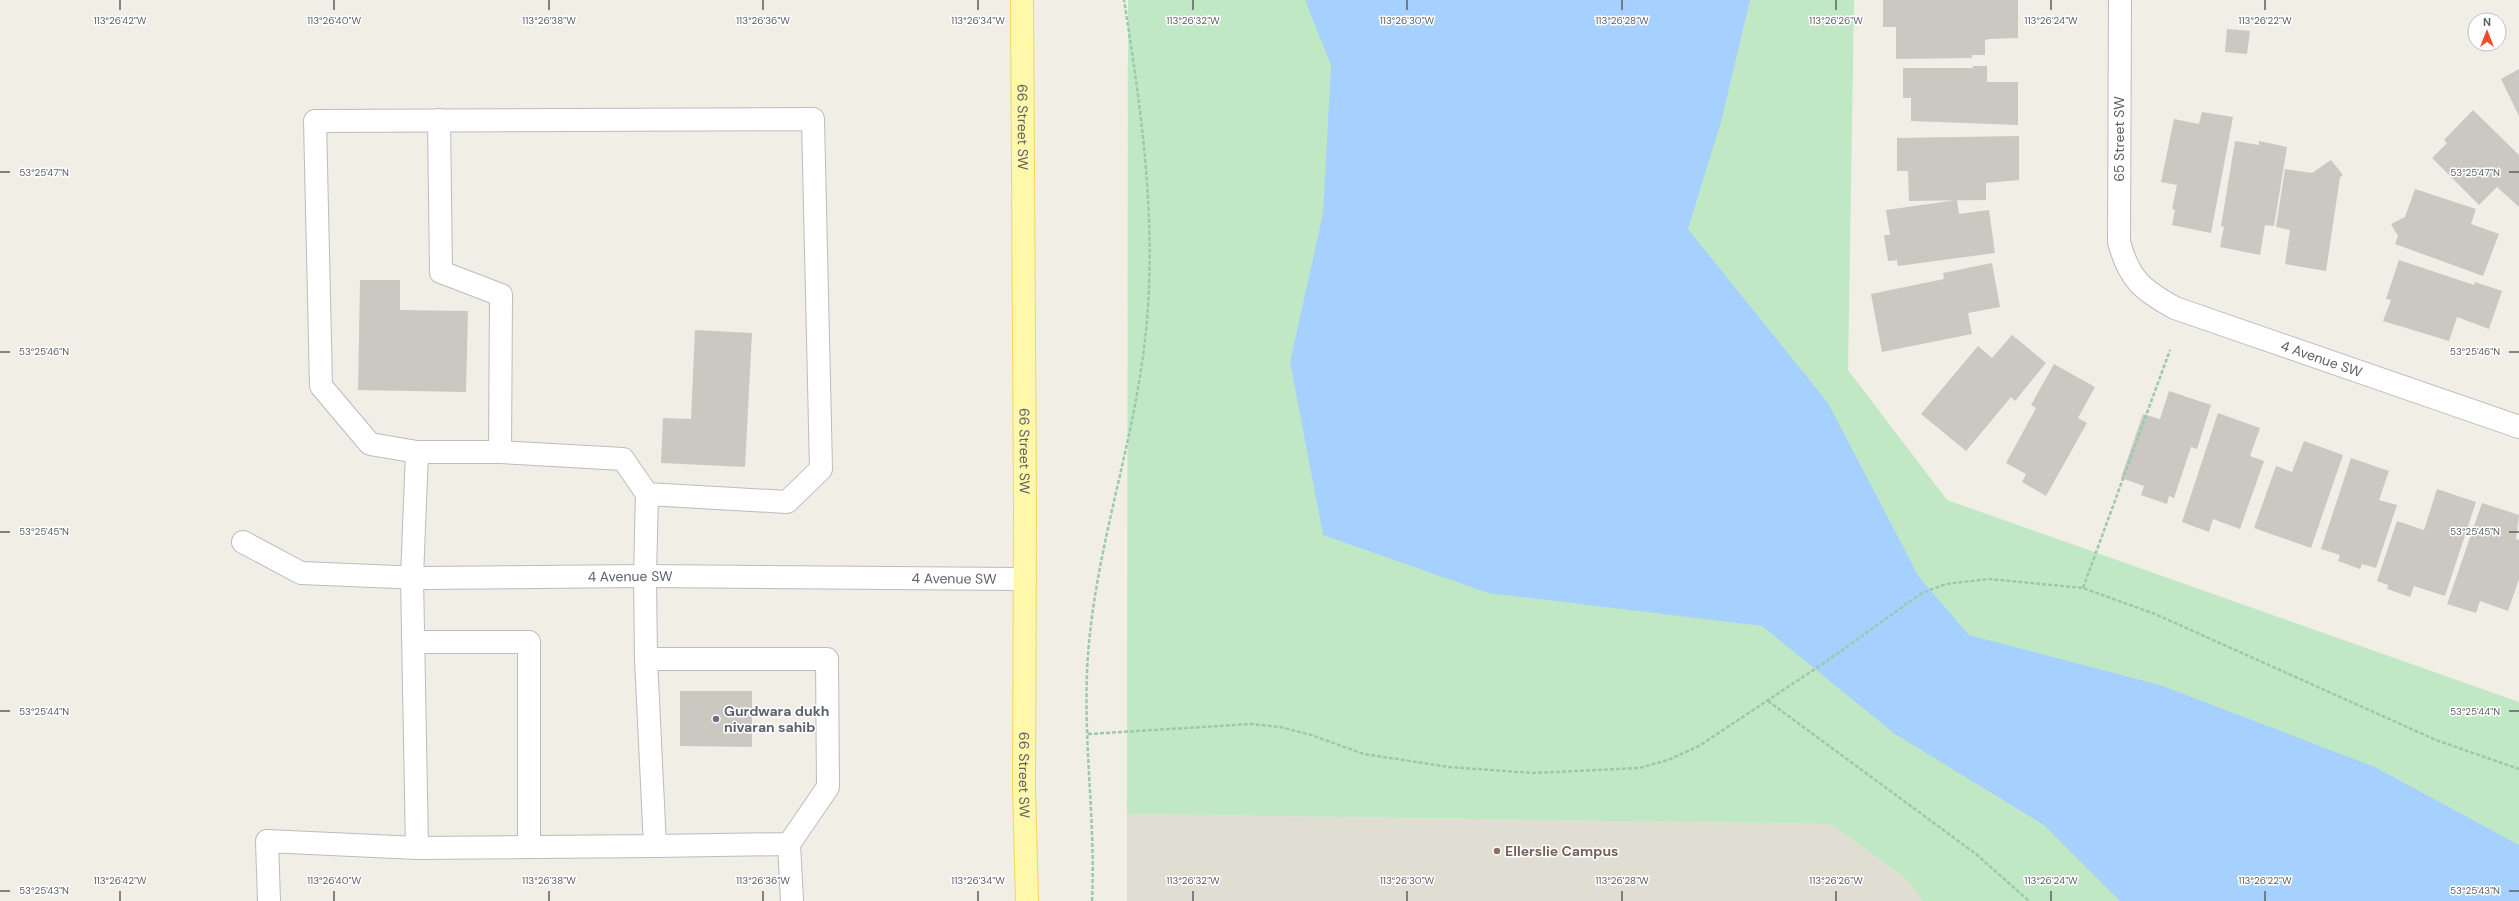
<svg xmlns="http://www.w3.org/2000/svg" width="2519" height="901" viewBox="0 0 2519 901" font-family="'DM Sans',sans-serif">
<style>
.education{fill:#e0ddd3}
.green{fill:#c1e8c4}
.water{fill:#a6d1ff}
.building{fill:#cbc8c2}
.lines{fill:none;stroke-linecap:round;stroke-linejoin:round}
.minor-casing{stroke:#babcc1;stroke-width:24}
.major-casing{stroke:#f6d658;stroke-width:24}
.path{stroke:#9ac9ab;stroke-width:2.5;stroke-dasharray:4 2;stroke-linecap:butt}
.minor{stroke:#fff;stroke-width:22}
.major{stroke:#fff8ab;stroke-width:22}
.ticks{fill:none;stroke:#5d6066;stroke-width:1.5}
.worship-dot{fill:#6b7280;stroke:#fff;stroke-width:1.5}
.education-dot{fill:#8d6e63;stroke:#fff;stroke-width:1.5}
.labels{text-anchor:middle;stroke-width:3;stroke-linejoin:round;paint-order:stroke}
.street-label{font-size:14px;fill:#5d6066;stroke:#fff}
.worship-label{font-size:14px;font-weight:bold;fill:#5b616d;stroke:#fff;text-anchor:start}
.education-label{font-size:14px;font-weight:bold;fill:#785e54;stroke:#fff;text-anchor:start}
.ticks-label{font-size:10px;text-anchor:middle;fill:#5d6066;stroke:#fff;stroke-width:3;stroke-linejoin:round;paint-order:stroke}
</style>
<rect width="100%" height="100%" fill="#f0eee5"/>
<!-- education -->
<path class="education" d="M1127 814 1831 824 1906 879 1923 901H1127Z"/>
<!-- green -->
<path class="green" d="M1128 0H1854L1848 370 1947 500 2519 702V901H1923L1906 879 1831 824 1127 814Z"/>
<!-- water -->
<path class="water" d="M1305 0H1750L1721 122 1688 229 1828 403 1919 577 1969 635 2160 685 2375 767 2519 845V901H2120L2044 825 1895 734 1762 626 1488 593 1323 535 1290 362 1323 213 1331 65Z"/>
<!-- building -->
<path class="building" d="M1883 0H2018V38L1988 39 1985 41V55H1972V58L1896 59V27H1883Z
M2227 29 2250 31 2247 54 2225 52Z
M1973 66H1987V82H2018V125L1911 121V98H1903V68H1973Z
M2519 69V116L2501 79Z
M2473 110 2519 155V207L2497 187 2479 205 2432 158 2447 143 2444 140Z
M2202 112 2233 117 2211 233 2172 225 2175 210 2172 209 2177 185 2161 182 2174 119 2199 124Z
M2019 136V180L1986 183V200L1909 201 1908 171H1897V138Z
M2235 141 2259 145V141L2287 147 2274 226 2265 225 2260 255 2220 247 2224 227 2221 226Z
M2331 160 2343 175 2340 177 2326 271 2285 264 2290 230 2276 227 2285 169 2312 173Z
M2415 189 2476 209 2471 224 2499 234 2483 276 2395 244 2398 236 2391 224 2405 217Z
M1957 200 1959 214 1989 210 1995 253 1898 266 1897 260 1888 261 1884 235H1890L1886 210Z
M2399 260 2474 285 2475 282 2502 291 2489 329 2457 317 2449 341 2383 321 2391 300 2386 299Z
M1992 263 2000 307 1968 313 1972 334 1882 352 1871 294 1944 279 1943 273Z
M360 280H400V310L468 311 466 392 358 390Z
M695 330 752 333 745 467 661 463 663 418 691 419Z
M2012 335 2046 363 2015 401 2011 397 1966 451 1921 414 1978 346 1992 358Z
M2054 364 2095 387 2078 418 2087 423 2046 496 2022 482 2026 474 2006 463 2036 408 2031 405Z
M2169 391 2211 405 2197 449 2191 447 2174 498 2169 496 2167 504 2141 495 2144 486 2121 478 2143 414 2160 419Z
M2218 413 2260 428 2250 456 2264 461 2240 529 2213 519 2209 532 2182 522Z
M2304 441 2343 455 2311 548 2254 528 2276 466 2292 472Z
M2351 458 2389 471 2379 500 2397 505 2376 568 2362 564 2360 569 2338 561 2340 555 2321 549Z
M2437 489 2476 502 2445 596 2414 586 2410 597 2387 589 2388 585 2377 581 2397 521 2424 530Z
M2482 503 2519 515 2516 539 2519 540V579L2508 611 2480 601 2476 613 2447 604Z
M680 691H752V747L680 746Z"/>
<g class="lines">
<defs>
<g id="minor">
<path id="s1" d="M2120 0 2119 242C2129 279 2142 290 2175 308L2519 427"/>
<path d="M439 120 441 272 501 295 500 452"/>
<path d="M417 452H500L623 459 647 494 787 502 821 469 813 119 315 121 321 386 370 444 417 452 412 577 417 848 655 846 646 659"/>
<path d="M647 494 645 576 646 659H827L828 787 789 844 655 846"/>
<path id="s2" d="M243 542 301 573 421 578 645 576 1025 579"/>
<path d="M414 642H529V847"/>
<path d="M789 844 792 901"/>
<path d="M269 901 267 841 417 848"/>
</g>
<g id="major">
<path id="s3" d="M1022 0 1025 507 1024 789 1027 901"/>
</g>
</defs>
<!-- minor casing -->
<use href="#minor" class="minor-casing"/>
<!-- major casing -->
<use href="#major" class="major-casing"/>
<!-- path -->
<path class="path" d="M2083 588 2170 350
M1768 701 1976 854 2029 901
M1088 734 1251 724 1280 727 1311 735 1364 754 1449 767 1533 773 1639 768 1668 760 1699 746 1824 663 1922 593 1946 584 1989 579 2083 588 2155 614 2436 740 2519 769
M1092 901C1096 819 1082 737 1088 655 1095 556 1128 461 1142 363 1160 241 1143 121 1124 0"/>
<!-- minor -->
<use href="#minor" class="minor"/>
<!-- major -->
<use href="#major" class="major"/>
</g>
<!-- ticks -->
<path class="ticks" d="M120 0V10M334 0V10M549 0V10M763 0V10M978 0V10M1193 0V10M1407 0V10M1622 0V10M1836 0V10M2051 0V10M2265 0V10M0 172H10M2509 172H2519M0 352H10M2509 352H2519M0 532H10M2509 532H2519M0 711H10M2509 711H2519M0 891H10M120 891V901M334 891V901M549 891V901M763 891V901M978 891V901M1193 891V901M1407 891V901M1622 891V901M1836 891V901M2051 891V901M2265 891V901M2509 891H2519"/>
<!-- markers -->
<circle class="worship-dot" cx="716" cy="719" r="4"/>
<circle class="education-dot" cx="1497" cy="851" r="4"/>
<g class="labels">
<!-- street labels -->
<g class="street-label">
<text dy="5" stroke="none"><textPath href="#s3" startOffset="127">66 Street SW</textPath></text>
<text transform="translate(2119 139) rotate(-90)" y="5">65 Street SW</text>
<text dy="5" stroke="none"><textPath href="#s1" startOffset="487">4 Avenue SW</textPath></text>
<text dy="5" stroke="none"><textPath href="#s3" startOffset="451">66 Street SW</textPath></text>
<text dy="5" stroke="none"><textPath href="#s2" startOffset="395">4 Avenue SW</textPath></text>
<text dy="5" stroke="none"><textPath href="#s2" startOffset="719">4 Avenue SW</textPath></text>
<text dy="5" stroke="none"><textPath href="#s3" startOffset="775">66 Street SW</textPath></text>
</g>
<!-- worship labels -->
<g class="worship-label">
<text x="724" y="716">Gurdwara dukh<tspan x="724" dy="16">nivaran sahib</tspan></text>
</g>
<!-- education labels -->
<g class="education-label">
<text x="1505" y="856">Ellerslie Campus</text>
</g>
</g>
<g class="ticks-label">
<text x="120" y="24">113°26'42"W</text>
<text x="334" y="24">113°26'40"W</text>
<text x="549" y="24">113°26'38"W</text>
<text x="763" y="24">113°26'36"W</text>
<text x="978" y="24">113°26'34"W</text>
<text x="1193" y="24">113°26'32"W</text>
<text x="1407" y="24">113°26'30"W</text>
<text x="1622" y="24">113°26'28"W</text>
<text x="1836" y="24">113°26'26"W</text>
<text x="2051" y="24">113°26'24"W</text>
<text x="2265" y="24">113°26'22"W</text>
<text x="44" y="176">53°25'47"N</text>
<text x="2475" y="176">53°25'47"N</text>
<text x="44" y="355">53°25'46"N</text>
<text x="2475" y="355">53°25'46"N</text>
<text x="44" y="535">53°25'45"N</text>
<text x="2475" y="535">53°25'45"N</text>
<text x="44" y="715">53°25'44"N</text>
<text x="2475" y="715">53°25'44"N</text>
<text x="120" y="884">113°26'42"W</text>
<text x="334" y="884">113°26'40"W</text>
<text x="549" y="884">113°26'38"W</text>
<text x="763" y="884">113°26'36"W</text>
<text x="978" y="884">113°26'34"W</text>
<text x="1193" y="884">113°26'32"W</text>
<text x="1407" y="884">113°26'30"W</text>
<text x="1622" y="884">113°26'28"W</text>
<text x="1836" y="884">113°26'26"W</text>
<text x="2051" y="884">113°26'24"W</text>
<text x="2265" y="884">113°26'22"W</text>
<text x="44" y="894">53°25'43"N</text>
<text x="2475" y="894">53°25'43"N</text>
</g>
<!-- north arrow -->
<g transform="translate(2487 32)"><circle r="19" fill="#ffffff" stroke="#bebfc2"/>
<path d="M0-3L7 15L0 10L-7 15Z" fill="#ef4b2c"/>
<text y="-6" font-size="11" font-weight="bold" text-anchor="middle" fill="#5d6066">N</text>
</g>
</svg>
